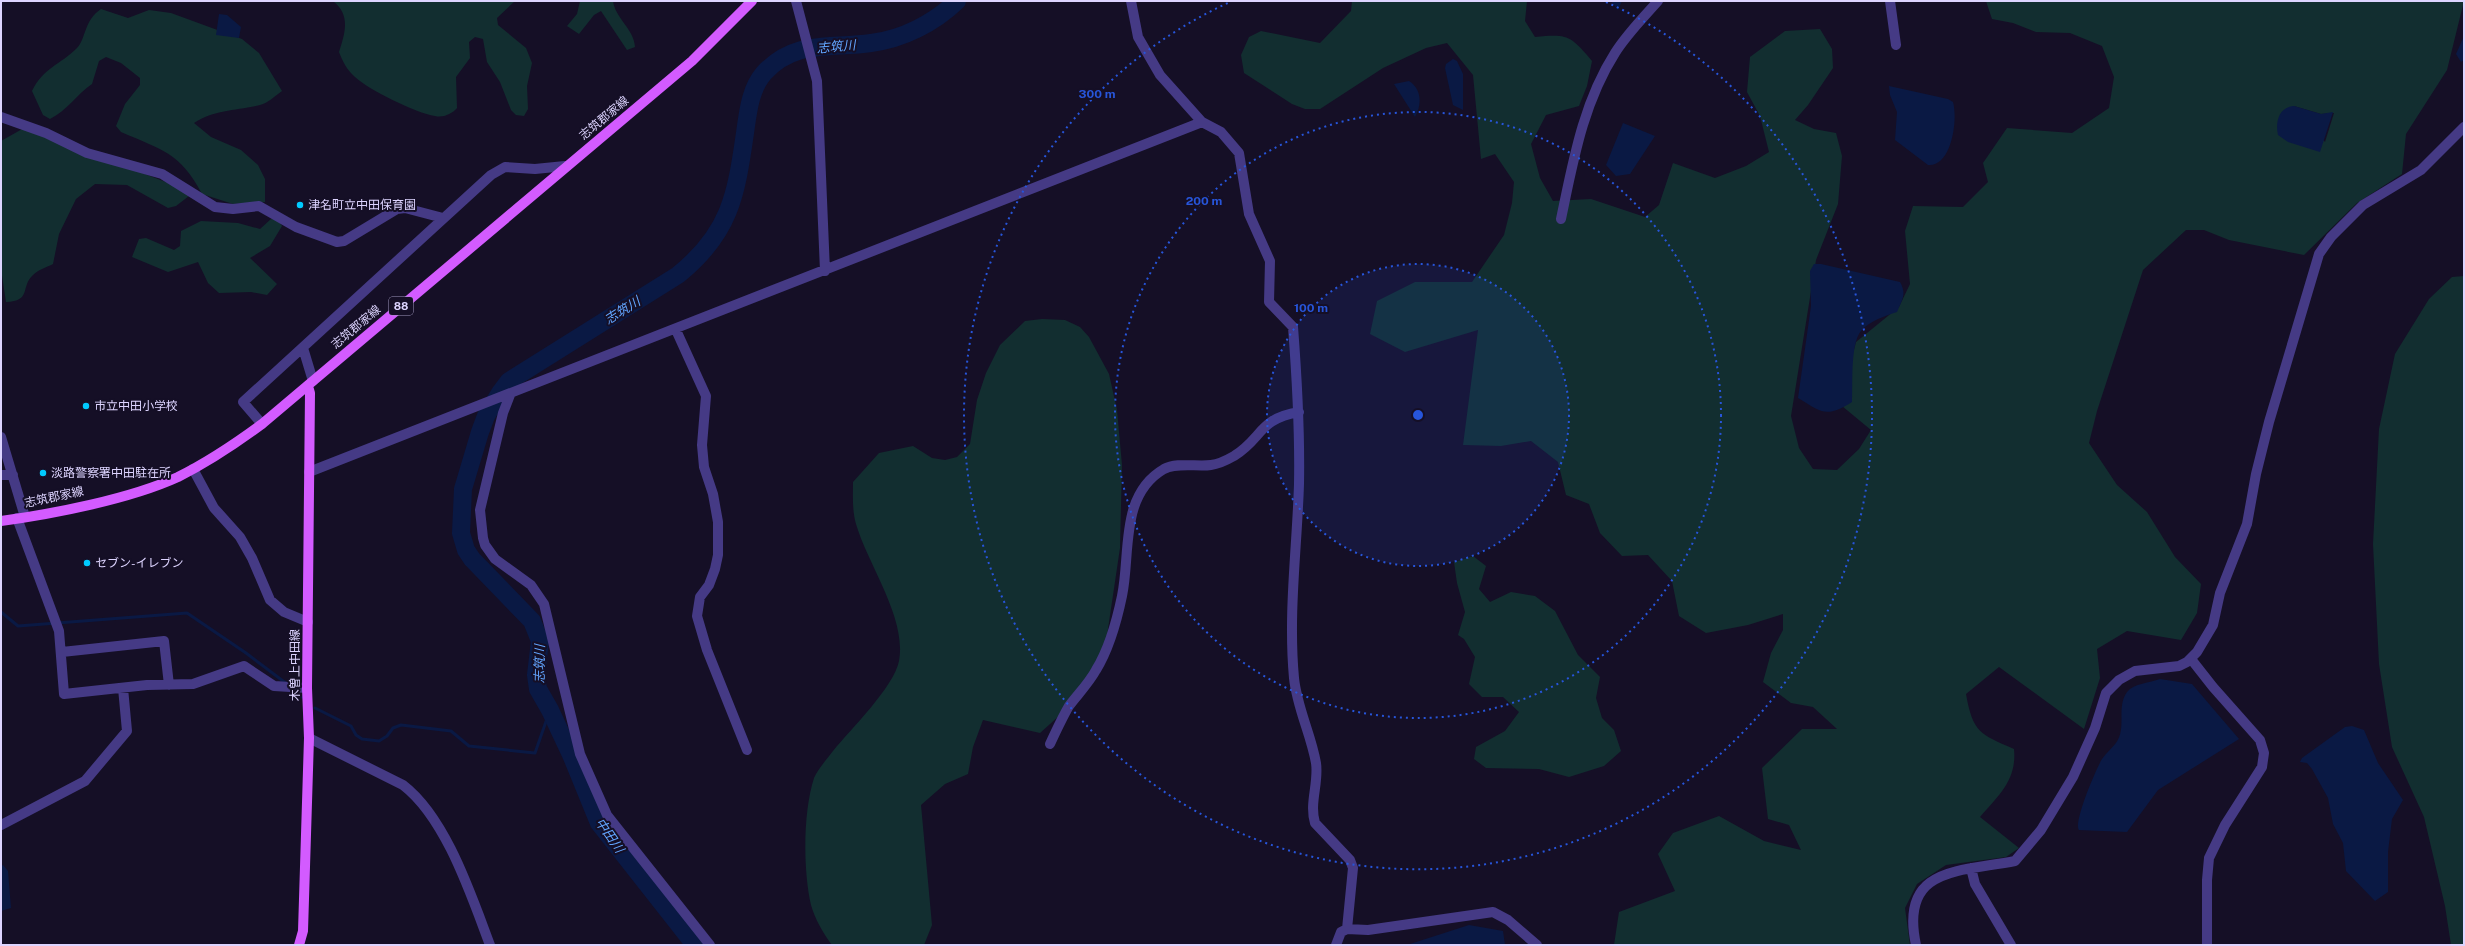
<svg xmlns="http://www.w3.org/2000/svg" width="2465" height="946" viewBox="0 0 2465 946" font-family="'Public Sans','Noto Sans JP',sans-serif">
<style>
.green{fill:#122e30;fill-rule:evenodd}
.water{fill:#0a1944}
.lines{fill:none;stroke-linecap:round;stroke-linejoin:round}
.stream{stroke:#0a1944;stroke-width:3}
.river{stroke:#0a1944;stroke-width:18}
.minor{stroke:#453a85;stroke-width:10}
.major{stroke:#d35bff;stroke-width:10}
.ring{fill:none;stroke:#2755da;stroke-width:2;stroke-dasharray:2 4}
.poi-dot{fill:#00caff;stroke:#150f26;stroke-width:1.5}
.labels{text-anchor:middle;stroke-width:4;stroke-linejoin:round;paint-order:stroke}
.shield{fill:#150f26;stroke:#a199be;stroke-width:1}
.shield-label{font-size:11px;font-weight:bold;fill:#ddd4ff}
.street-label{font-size:12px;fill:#ddd4ff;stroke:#150f26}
.poi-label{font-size:12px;fill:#ddd4ff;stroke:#150f26;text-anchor:start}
.water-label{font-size:13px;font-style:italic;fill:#62a5ff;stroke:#150f26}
.centre{fill:#2755da;stroke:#150f26;stroke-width:2}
.ring-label{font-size:12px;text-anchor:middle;font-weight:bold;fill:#2755da;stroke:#150f26;stroke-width:4;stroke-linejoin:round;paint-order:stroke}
</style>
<rect width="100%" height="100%" fill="#150f26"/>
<!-- green -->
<path class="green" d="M333 1H515L497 18 498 25 526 48 532 63 527 86 528 109 524 116 516 115 511 110 500 82 487 62 483 39 475 37 469 42 470 58 456 77 457 108C452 114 443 118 435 116 416 113 369 90 355 77 347 70 343 62 339 52 345 33 351 15 333 1Z
M580 1H613C615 18 634 29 635 47L627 50 601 11 594 15 579 34 567 26 577 14Z
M1352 1H1527L1525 21 1535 37C1568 34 1570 35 1592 61L1587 86 1579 106 1546 115 1531 144 1540 178 1553 201 1591 199 1645 217 1659 205 1673 163 1715 178 1746 166 1769 152 1760 116 1747 92 1750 57 1785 31 1820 29 1832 49 1833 68 1808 105 1795 120 1814 129 1836 133 1842 156 1838 204 1816 260 1791 416 1799 448 1813 469 1837 470 1859 449 1871 430 1842 406 1846 379 1856 342 1899 307 1910 284 1905 231 1913 206 1963 207 1988 182 1983 163 2007 128 2072 133 2109 108 2114 77 2102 46 2070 33 2036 32 2013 23 1992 19 1986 1H2464L2447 70 2406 134 2402 174 2357 203 2304 255 2229 240 2204 230H2186L2143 270 2097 411 2089 443 2117 485 2147 512 2175 557 2201 584 2197 613 2181 640 2127 631 2097 649 2100 678 2084 729 1999 667 1966 694C1973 733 1980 734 2014 749 2017 780 1999 795 1980 817L2019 848 2006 857 1946 865 1917 884 1905 908 1910 945H1614L1619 912 1675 891 1658 854 1673 833 1719 816 1764 841 1801 850 1789 825 1768 819 1762 768 1802 729H1837L1813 707 1791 703 1763 682 1771 653 1783 630V614L1748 625 1706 633 1679 616 1672 581 1648 555 1622 556 1600 533 1589 504 1566 495 1558 462 1531 441 1501 446 1463 445 1478 330 1405 352 1370 334 1377 301 1415 282H1472L1504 235 1512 203 1514 182 1495 154 1481 159 1473 75 1447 43 1426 48 1383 68 1320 109H1305L1292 104 1244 73 1241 55 1249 37 1261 31 1320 43 1351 11ZM2294 106 2321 114 2334 113 2325 142Z
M101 9 128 18 149 10 171 13 242 39 259 53 282 91C275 96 268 103 260 105 236 111 215 109 194 123L211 137 241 150 258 165 265 179V202L233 204 202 194C180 152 162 150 121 132L116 126 125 104 140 85V78L121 63 106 57 99 61 92 84C76 95 68 110 50 119L43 115 32 91C43 68 60 65 77 48 86 39 84 20 101 9Z
M24 128 171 184 189 196 176 206 168 208 127 185 95 184 76 199 59 234 53 264C47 267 38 270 33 275 20 287 32 301 6 302L1 269V141Z
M271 219 278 220 282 226 270 246 250 258 277 284 267 295 251 292 219 293 208 283 198 262 168 272 132 257 139 239 146 238 174 250 180 246 181 231 201 221 238 223 260 229Z
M2464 276V945H2451L2445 906 2424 817 2392 747 2379 664 2373 544 2379 429 2395 354 2429 299 2452 277Z
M1042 319 1065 320 1080 327 1089 337 1109 374 1117 410 1122 465 1120 548 1105 649 1070 706 1040 733 983 720 973 747 968 774 945 784 921 805 932 925 924 945H832C823 933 815 919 811 905 803 870 803 812 814 778 818 769 827 759 833 751 850 730 894 687 899 661 907 618 868 565 856 524 852 510 853 496 853 482L879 453 913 446 932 458 945 460 957 457 970 444 977 400 986 373 1000 345 1025 321Z
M1473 556 1486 566 1479 589 1490 602 1511 592 1535 596 1555 611 1578 655 1600 677 1596 698 1602 718 1614 730 1621 751 1604 766 1569 777 1539 769 1486 768 1474 759 1476 747 1505 731 1519 712 1503 697H1482L1469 684 1475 657 1464 639 1458 635 1465 612 1457 583 1454 562Z"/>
<!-- water -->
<path class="water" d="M1611 1H1622L1618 10Z
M219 14 227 15 241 27 239 38 216 35Z
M2464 36V60L2461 62 2456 54Z
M1453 59 1457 61 1463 74V110L1453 105 1445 68 1446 64Z
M1409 81C1422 89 1422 105 1415 117L1394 84Z
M1889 86 1948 99 1953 102C1958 119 1952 167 1928 165L1895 140 1897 112 1890 95Z
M2294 106 2321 114 2333 112 2320 152 2288 142 2278 135C2275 122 2279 107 2294 106Z
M1623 123 1655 136 1630 174 1616 176 1606 165Z
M1814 264H1821L1900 282C1907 294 1902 300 1897 312 1885 316 1869 321 1861 331 1850 344 1853 384 1852 402 1826 418 1823 413 1798 398L1811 306 1810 271Z
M2160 679 2192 684 2239 739 2158 790 2127 832 2079 830C2073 823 2096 769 2102 759 2106 753 2112 748 2116 743 2127 728 2116 707 2127 692 2134 683 2150 683 2160 679Z
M2352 726 2364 730 2378 763 2403 800 2392 819 2388 852V892L2375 901 2346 871 2343 843 2333 824 2328 798 2312 769 2307 763 2300 762 2302 758 2345 727Z
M3 865 8 871 11 908 1 911V866Z
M1469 925 1503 931 1505 945H1407Z"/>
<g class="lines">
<!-- stream -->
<path class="stream" d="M1 612 18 626 187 613 246 653 287 684
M294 690 302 697
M315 708 351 726 356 735 362 739 379 741 387 736 393 728 401 725 451 731 469 746 535 753 550 710"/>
<!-- river -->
<path class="river" d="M695 945 599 823 572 757 550 710 538 689 536 675 540 641 532 621 472 559 466 550 461 533 463 489 480 432 486 416 500 393 509 381 678 275C730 233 736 196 745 133 748 112 750 89 764 73 795 39 831 49 871 43 903 39 934 23 957 1"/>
<!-- minor -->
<path class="minor" d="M796 1 817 81 825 271
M1131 1 1138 37 1160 75 1202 122 1221 132 1239 153 1249 214 1270 261 1269 302 1293 327C1297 379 1300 431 1299 484 1297 549 1288 613 1294 678 1297 708 1311 734 1316 763 1319 783 1309 803 1315 823L1350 860 1353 868 1347 929
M1890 1 1896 45
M1 117 46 133 87 153 162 174 215 207 233 209 259 206 296 227 337 242 344 241 397 209 405 208 443 218
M1561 219C1573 162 1583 103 1615 53 1627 34 1643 18 1658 1
M676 330 706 396 702 445 704 467 713 494 718 522V555L715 569 709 585 700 597 697 616 707 650 747 750
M303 348 313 381
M510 395 503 413 480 510 483 538 485 545 495 559 531 585 544 604 580 754 607 815 710 945
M262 424 243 402 491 175 505 167 535 169 565 166
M1 437 25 517
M193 469 214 508 240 537 252 558 270 600 284 612 308 622
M309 472 1202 122
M1 475H13
M17 518 59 631 64 694 147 685 193 684 244 666 274 686 307 688
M62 652 164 641 169 685
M2191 659 2213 687 2260 740 2264 753 2262 767 2225 825 2209 858 2207 880V945
M309 738 403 785C446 818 471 895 490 945
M1050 744C1056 731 1062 718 1069 706 1078 694 1089 683 1096 670 1109 649 1117 620 1122 596 1131 554 1119 495 1164 469 1177 462 1197 467 1211 465 1220 464 1227 460 1234 456 1263 438 1258 419 1299 412
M1 825 85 781 127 731 123 688
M1971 868 1975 884 2011 945
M1336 945 1341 932 1347 929 1368 930 1493 912 1508 920 1537 945
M1916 945C1899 866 1960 872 2015 861L2041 830 2073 777 2095 728 2106 693 2119 680 2135 671 2179 666 2187 662 2197 652 2213 625 2220 593 2247 524 2256 474 2269 422 2319 254 2331 237 2363 205 2421 170 2464 127"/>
<!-- major -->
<path class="major" d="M1 521C53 514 130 499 178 477 208 462 235 444 262 424L692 61 752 1
M299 945 303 931 309 738 307 688 310 393 308 386"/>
</g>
<!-- distance rings -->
<circle cx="1418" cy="415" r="151" fill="#2755da" fill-opacity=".12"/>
<g class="ring">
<circle cx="1418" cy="415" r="151"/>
<circle cx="1418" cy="415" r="303"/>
<path d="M1606 2A454 454 0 1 1 1230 2"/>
</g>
<!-- markers -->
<g class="poi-dot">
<circle cx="300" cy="205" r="4"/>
<circle cx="86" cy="406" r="4"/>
<circle cx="43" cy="473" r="4"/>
<circle cx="87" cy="563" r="4"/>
</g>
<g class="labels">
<!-- shield labels -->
<rect class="shield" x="389" y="297" width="24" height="18" rx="3"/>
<g class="shield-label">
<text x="401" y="310">88</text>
</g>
<!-- street labels -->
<g class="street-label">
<text transform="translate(604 118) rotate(-40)" y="4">志筑郡家線</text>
<text transform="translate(356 327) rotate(-40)" y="4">志筑郡家線</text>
<text transform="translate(54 497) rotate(-12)" y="4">志筑郡家線</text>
<text transform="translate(295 665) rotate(-90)" y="4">木曽上中田線</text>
</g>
<!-- poi labels -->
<g class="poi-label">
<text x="308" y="209">津名町立中田保育園</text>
<text x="94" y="410">市立中田小学校</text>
<text x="51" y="477">淡路警察署中田駐在所</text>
<text x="95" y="567">セブン-イレブン</text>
</g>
<!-- water labels -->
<g class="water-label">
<text transform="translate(836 46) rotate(-5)" y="5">志筑川</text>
<text transform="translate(622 310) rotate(-32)" y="5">志筑川</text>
<text transform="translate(539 664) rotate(-89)" y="5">志筑川</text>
<text transform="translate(610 835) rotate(55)" y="5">中田川</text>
</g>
</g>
<circle cx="1418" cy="415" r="6" class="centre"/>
<g class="ring-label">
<text x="1097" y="98">300 m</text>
<text x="1204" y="205">200 m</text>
<text x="1311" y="312">100 m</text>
</g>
<!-- border -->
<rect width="2465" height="946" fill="none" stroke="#ddd4ff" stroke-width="4"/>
</svg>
